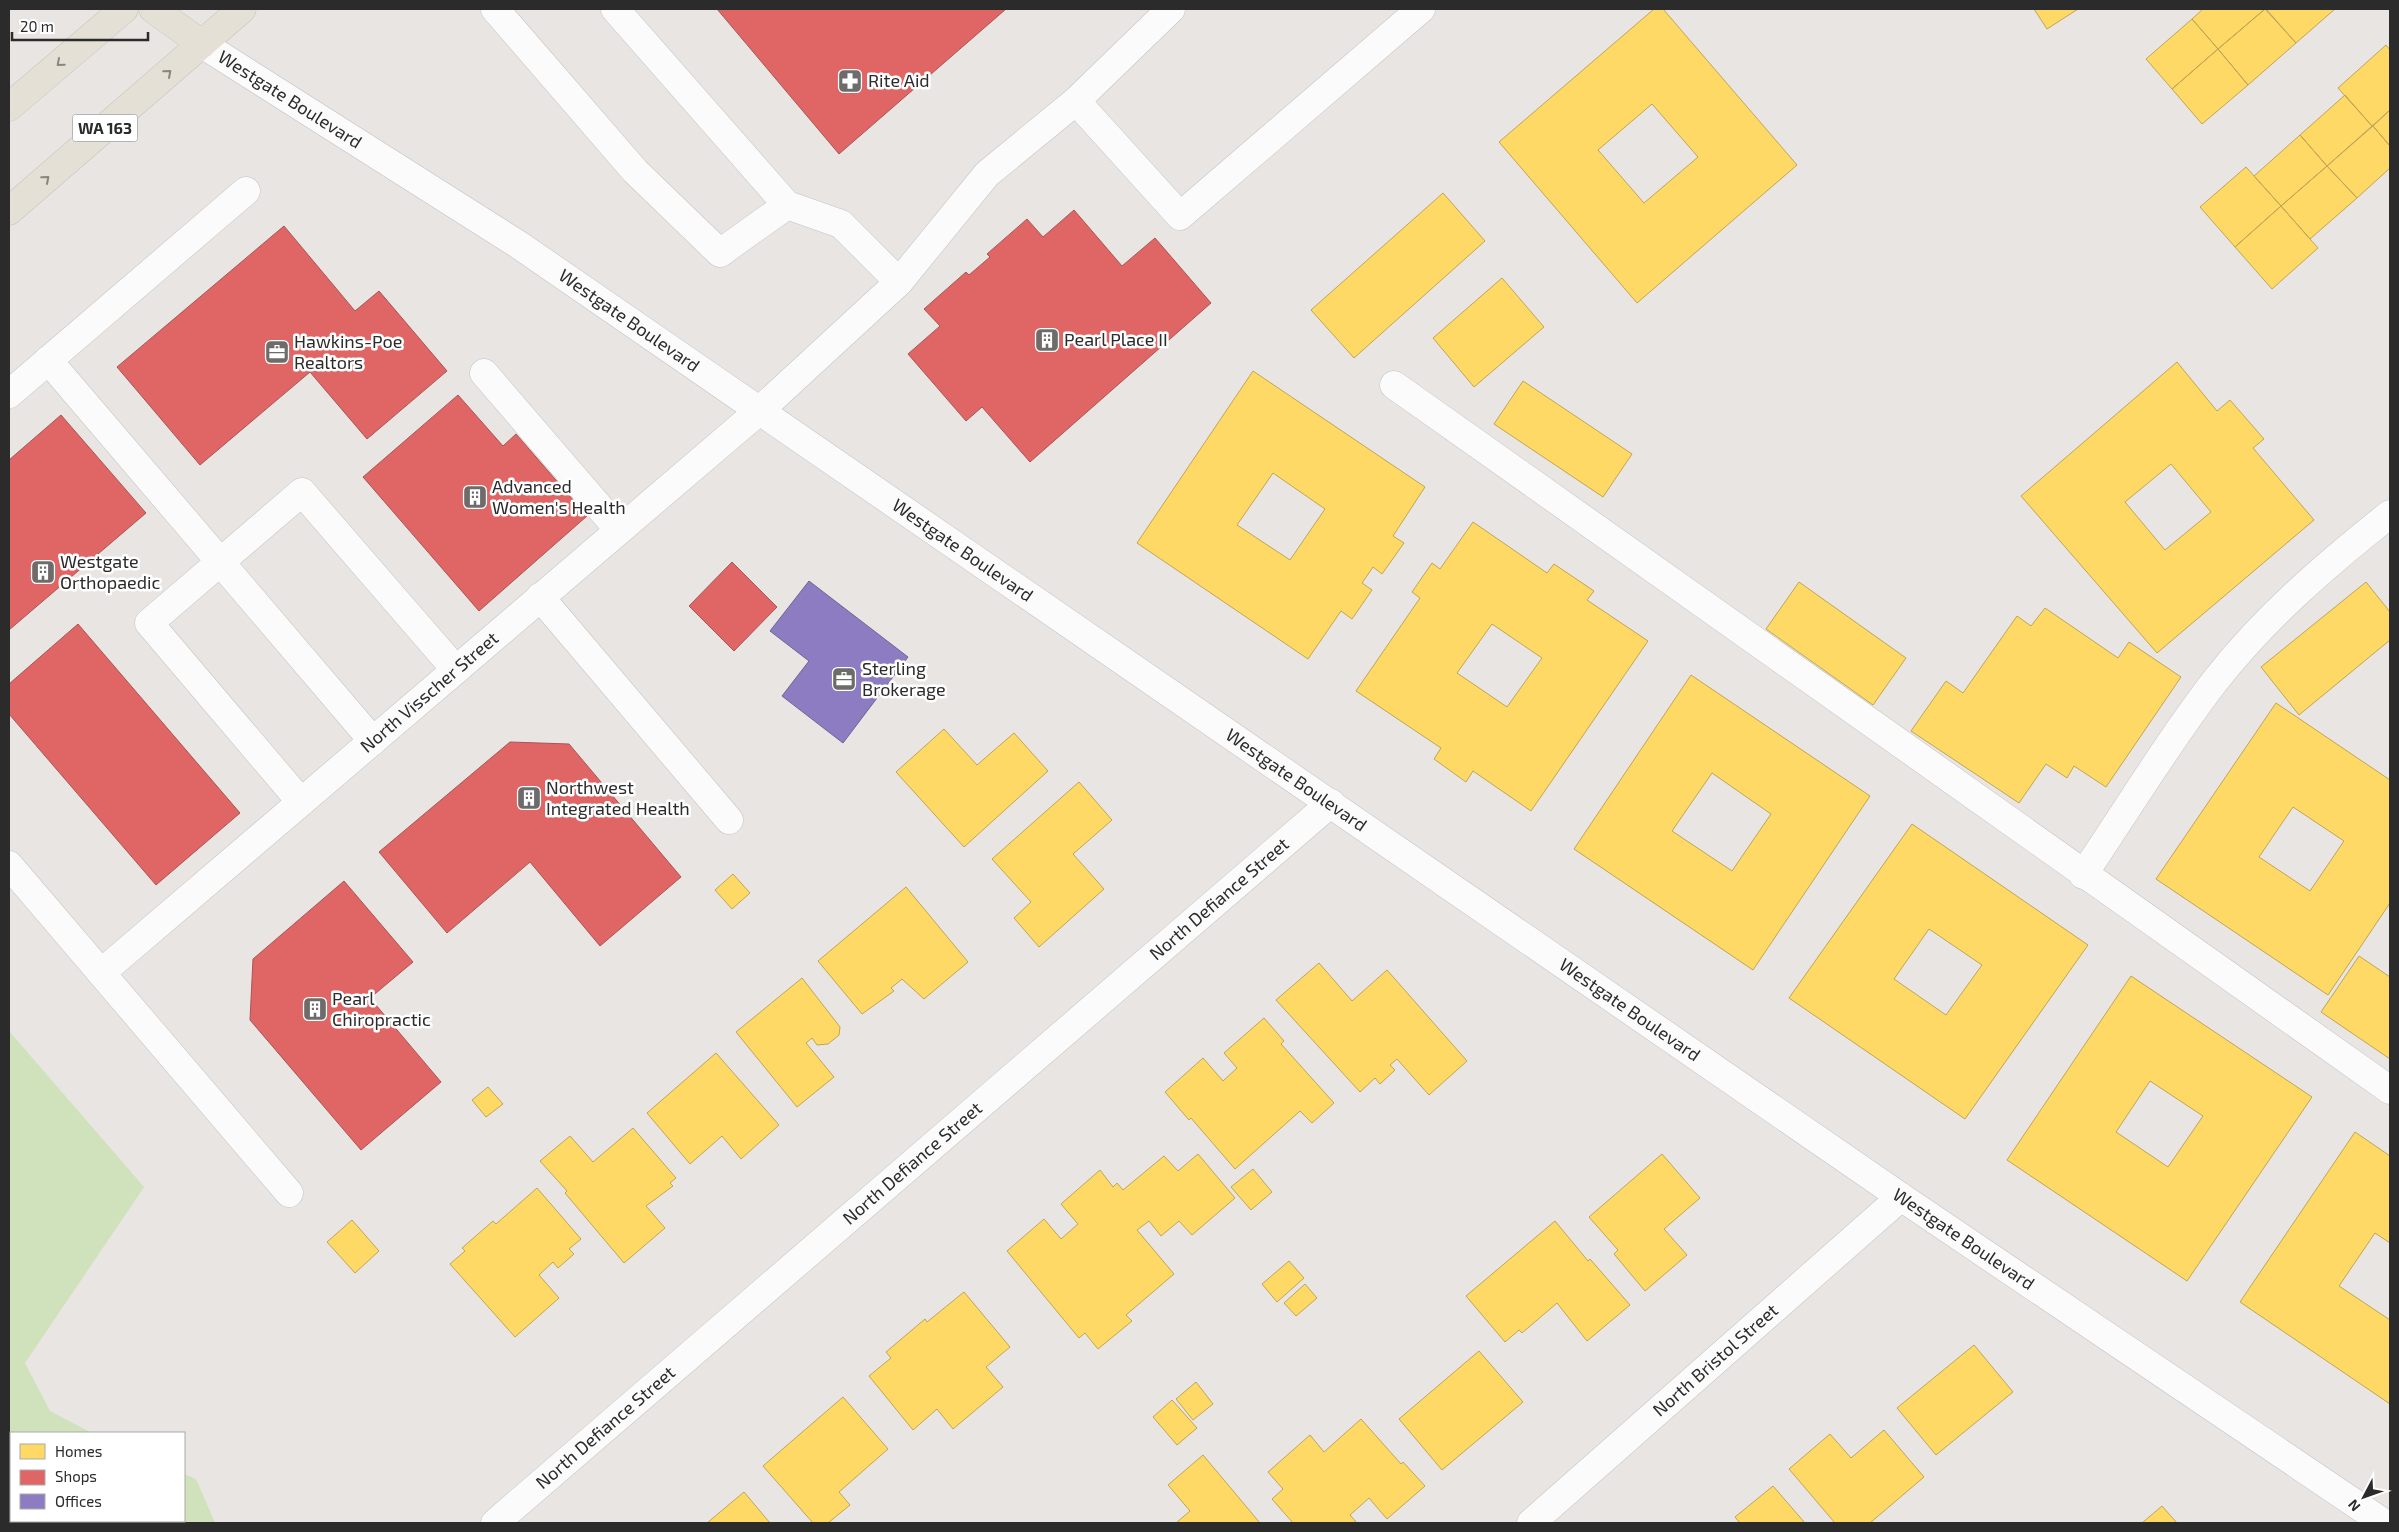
<svg xmlns="http://www.w3.org/2000/svg" width="2399" height="1532" viewBox="0 0 2399 1532" font-family="'Exo 2',sans-serif">
<style>
.green{fill:#cfe2bc}
.homes{fill:#ffd966;stroke:#bfa554;fill-rule:evenodd}
.shops{fill:#e06666;stroke:#aa5454}
.offices{fill:#8e7cc3;stroke:#706495}
.lines{fill:none;stroke-linecap:round;stroke-linejoin:round}
.minor-casing{stroke:#c4c4c4;stroke-width:29}
.major-casing{stroke:#c5c3c2;stroke-width:29}
.minor{stroke:#fcfbfb;stroke-width:28}
.major{stroke:#e5e0d5;stroke-width:28}
.oneway{stroke:#888680}
.labels{text-anchor:middle;stroke-width:5;stroke-linejoin:round;paint-order:stroke}
.shield{fill:#fff;stroke:#6b6b6b;stroke-width:1}
.shield-label{font-size:16px;font-weight:bold;fill:#2b2b2b}
.poi-label{font-size:18px;fill:#2b2b2b;stroke:#fff;text-anchor:start}
.street-label{font-size:18px;fill:#2b2b2b;stroke:#fff}
</style>
<rect width="100%" height="100%" fill="#e8e5e2"/>
<!-- green -->
<path class="green" d="M9 1031 144 1187 25 1363 50 1411 92 1433H11V1521H184V1474L196 1479 215 1523H9Z"/>
<!-- homes -->
<path class="homes" d="M1654 9H1663L1797 165 1637 303 1499 142ZM1652 104 1698 157 1644 203 1598 150Z
M2034 9H2078L2047 29Z
M2203 9H2265L2218 49 2192 19Z
M2265 9 2296 43 2248 85 2218 49Z
M2266 9H2335L2296 43Z
M2192 19 2218 49 2172 89 2146 59Z
M2386 45 2390 50V110L2372 126 2338 88Z
M2218 49 2248 85 2202 124 2172 89Z
M2345 95 2372 126 2327 166 2300 135Z
M2390 110V146L2373 126Z
M2373 126 2390 146V168L2357 198 2327 166Z
M2300 135 2327 166 2281 206 2254 176Z
M2327 166 2357 198 2310 239 2281 206Z
M2246 167 2281 206 2235 247 2200 207Z
M1443 193 1485 241 1354 358 1311 310Z
M2281 206 2318 248 2272 289 2235 247Z
M1502 278 1544 327 1474 387 1433 338Z
M2177 362 2217 411 2230 400 2264 439 2253 448 2314 520 2157 653 2021 496ZM2171 464 2211 512 2165 550 2125 502Z
M1253 371 1425 487 1393 536 1404 543 1382 574 1373 567 1362 583 1372 590 1352 619 1341 611 1308 659 1137 543ZM1273 473 1325 509 1290 560 1237 525Z
M1523 381 1632 454 1603 497 1494 424Z
M1473 522 1547 573 1554 564 1594 591 1587 600 1648 641 1531 811 1473 771 1466 782 1434 759 1441 748 1356 691 1420 598 1412 592 1432 563 1440 569ZM1492 624 1542 658 1507 707 1457 673Z
M1799 582 1906 658 1873 705 1766 629Z
M2366 582 2390 612V640L2299 715 2261 667Z
M2045 608 2118 658 2129 642 2181 677 2106 787 2074 766 2067 778 2046 764 2019 803 1911 731 1946 681 1963 693 2017 616 2031 626Z
M1691 675 1870 796 1753 970 1574 849ZM1712 773 1771 814 1732 871 1672 831Z
M2276 703 2390 780V903L2328 995 2156 879ZM2293 807 2344 841 2310 891 2259 857Z
M944 729 977 765 1014 733 1048 771 964 847 896 772Z
M1079 782 1112 820 1073 854 1104 889 1039 947 1014 918 1031 902 992 859Z
M1912 824 2088 945 1965 1119 1789 998ZM1929 929 1982 965 1946 1015 1894 979Z
M733 874 750 893 732 909 715 890Z
M906 887 968 962 924 999 902 979 891 988 894 991 862 1014 818 961Z
M2359 956 2390 977V1059L2321 1012Z
M1319 963 1352 1001 1387 970 1467 1061 1429 1095 1397 1059 1390 1065 1395 1070 1380 1084 1375 1078 1360 1092 1276 1000Z
M2131 976 2312 1097 2187 1281 2007 1160ZM2150 1081 2203 1116 2168 1167 2116 1132Z
M802 978 840 1027 839 1035 828 1044 817 1045 812 1038 806 1043 834 1077 797 1107 736 1032Z
M1264 1018 1284 1041 1281 1044 1334 1103 1312 1123 1300 1111 1235 1169 1191 1118 1189 1120 1165 1092 1203 1058 1223 1081 1237 1068 1224 1053Z
M716 1053 779 1125 741 1159 722 1136 690 1164 647 1113Z
M488 1087 503 1104 486 1117 472 1100Z
M633 1128 676 1178 670 1183 673 1186 646 1206 665 1228 624 1263 565 1193 567 1191 540 1161 570 1136 593 1162Z
M2355 1132 2390 1156V1243L2375 1233 2339 1286 2390 1320V1404L2240 1302Z
M1198 1154 1235 1198 1192 1235 1179 1221 1161 1236 1149 1221 1137 1230 1174 1274 1126 1315 1132 1321 1098 1349 1085 1333 1079 1338 1007 1251 1044 1219 1061 1239 1078 1224 1061 1204 1100 1170 1113 1187 1117 1183 1123 1190 1164 1156 1178 1171Z
M1662 1154 1700 1198 1664 1229 1687 1255 1645 1291 1614 1254 1618 1250 1589 1217Z
M1253 1169 1272 1192 1251 1210 1231 1187Z
M537 1188 581 1239 569 1249 574 1254 558 1268 553 1262 539 1275 559 1298 515 1337 450 1264 465 1251 462 1248 493 1221 496 1224Z
M352 1220 379 1251 355 1273 327 1242Z
M1555 1221 1588 1261 1590 1259 1630 1305 1587 1341 1557 1303 1522 1333 1519 1330 1505 1342 1466 1296Z
M1289 1261 1304 1278 1277 1302 1262 1284Z
M1305 1284 1317 1298 1296 1316 1284 1303Z
M964 1292 1010 1347 986 1367 1003 1387 953 1429 937 1409 913 1430 869 1376 891 1358 886 1352 925 1319 927 1322Z
M1974 1345 2013 1392 1936 1455 1897 1408Z
M1479 1351 1523 1402 1442 1470 1399 1419Z
M1196 1382 1213 1404 1193 1420 1176 1399Z
M843 1397 888 1449 839 1492 850 1505 828 1523H813L763 1466Z
M1172 1400 1197 1428 1177 1445 1153 1417Z
M1361 1419 1401 1464 1403 1462 1425 1486 1387 1519 1369 1498 1350 1515 1357 1523H1293L1272 1499 1283 1489 1268 1472 1310 1435 1324 1452Z
M1884 1430 1924 1477 1870 1523H1835L1789 1469 1830 1434 1851 1458Z
M1203 1455 1260 1523H1176L1190 1511 1168 1485Z
M1773 1486 1805 1523H1740L1735 1517Z
M744 1492 770 1523H707Z
M2162 1506 2177 1523H2142Z"/>
<!-- shops -->
<path class="shops" d="M717 9H1006L839 154Z
M1074 210 1122 266 1155 238 1211 303 1030 462 982 407 966 421 908 354 940 326 924 309 966 272 969 275 990 257 987 254 1027 219 1043 237Z
M284 226 355 311 379 291 447 371 367 439 310 372 200 465 117 367Z
M458 395 503 446 516 434 587 516 479 611 363 477Z
M61 415 146 513 9 630V460Z
M732 562 777 607 734 651 689 606Z
M78 624 240 813 156 885 9 714V684Z
M510 742 569 744 681 877 600 946 530 862 447 933 379 852Z
M344 881 413 962 370 998 441 1082 361 1150 250 1020 253 959Z"/>
<!-- offices -->
<path class="offices" d="M809 581 908 657 843 743 782 696 809 661 770 631Z"/>
<g class="lines">
<defs>
<g id="minor">
<path d="M495 9 635 171 720 253 787 205"/>
<path id="s1" d="M202 44 519 245 1901 1197 2384 1523"/>
<path d="M1076 101 1171 9"/>
<path d="M899 282 987 174 1076 101 1180 216 1421 9"/>
<path d="M48 360 373 741"/>
<path d="M484 373 619 530"/>
<path d="M1394 385 2390 1090"/>
<path d="M9 394 246 191"/>
<path d="M540 597 729 820"/>
<path d="M301 802 149 623 302 492 456 670"/>
<path d="M9 865 289 1193"/>
<path d="M2083 875C2127 810 2168 742 2215 681 2265 617 2327 564 2390 514"/>
<path id="s2" d="M101 973 759 411 899 282 841 224 787 205 615 9"/>
<path id="s3" d="M495 1523 1331 803"/>
<path id="s4" d="M1531 1523 1901 1197"/>
</g>
<path id="major" d="M153 9 202 44
M9 107 124 9
M9 211 242 9"/>
</defs>
<!-- minor casing -->
<use href="#minor" class="minor-casing"/>
<!-- major casing -->
<use href="#major" class="major-casing"/>
<!-- minor -->
<use href="#minor" class="minor"/>
<!-- major -->
<use href="#major" class="major"/>
</g>
<!-- one-way arrows -->
<defs><path id="oneway-chevron" d="M-2-3.5L2.5 0L-2 3.5" fill="none" stroke-width="1.6" stroke-linecap="round" stroke-linejoin="round" transform="scale(1.25)"/></defs>
<g class="oneway">
<use href="#oneway-chevron" transform="translate(60 63) rotate(139)"/>
<use href="#oneway-chevron" transform="translate(168 73) rotate(-41)"/>
<use href="#oneway-chevron" transform="translate(46 179) rotate(-41)"/>
</g>
<!-- icons -->
<defs>
<symbol id="pharmacy-square" viewBox="-11 -11 22 22"><rect x="-9" y="-9" width="18" height="18" rx="4" fill="#6d6c6b" stroke="#fff"/><path d="M-2-6h4v4h4v4h-4v4h-4v-4h-4v-4h4Z" fill="#fff"/></symbol>
<symbol id="building-square" viewBox="-11 -11 22 22"><rect x="-9" y="-9" width="18" height="18" rx="4" fill="#6d6c6b" stroke="#fff"/><path d="M-4-6H4V6H1V3H-1V6H-4ZM-2.5-4.3h1.7v1.8h-1.7ZM.8-4.3h1.7v1.8H.8ZM-2.5-1h1.7V.8h-1.7ZM.8-1h1.7V.8H.8Z" fill="#fff"/></symbol>
<symbol id="office-square" viewBox="-11 -11 22 22"><rect x="-9" y="-9" width="18" height="18" rx="4" fill="#6d6c6b" stroke="#fff"/><path d="M-6-3h4V-5.5h4V-3h4V5H-6ZM-1-4.5V-3h2v-1.5ZM-6 0V1H6V0Z" fill="#fff"/></symbol>
</defs>
<g fill-rule="evenodd">
<use href="#pharmacy-square" x="836" y="67" width="28" height="28"/>
<use href="#building-square" x="1033" y="326" width="28" height="28"/>
<use href="#office-square" x="263" y="338" width="28" height="28"/>
<use href="#building-square" x="461" y="483" width="28" height="28"/>
<use href="#building-square" x="29" y="558" width="28" height="28"/>
<use href="#office-square" x="830" y="665" width="28" height="28"/>
<use href="#building-square" x="515" y="784" width="28" height="28"/>
<use href="#building-square" x="301" y="995" width="28" height="28"/>
</g>
<g class="labels">
<!-- shield labels -->
<rect class="shield" x="72.5" y="114.5" width="65" height="27" rx="4"/>
<g class="shield-label">
<text x="105" y="134">WA 163</text>
</g>
<!-- poi labels -->
<g class="poi-label">
<text x="868" y="87">Rite Aid</text>
<text x="1064" y="346">Pearl Place II</text>
<text x="294" y="348">Hawkins-Poe<tspan x="294" dy="21">Realtors</tspan></text>
<text x="492" y="493">Advanced<tspan x="492" dy="21">Women's Health</tspan></text>
<text x="60" y="568">Westgate<tspan x="60" dy="21">Orthopaedic</tspan></text>
<text x="862" y="675">Sterling<tspan x="862" dy="21">Brokerage</tspan></text>
<text x="546" y="794">Northwest<tspan x="546" dy="21">Integrated Health</tspan></text>
<text x="332" y="1005">Pearl<tspan x="332" dy="21">Chiropractic</tspan></text>
</g>
<!-- street labels -->
<g class="street-label">
<text dy="6" stroke="none"><textPath href="#s1" startOffset="104">Westgate Boulevard</textPath></text>
<text dy="6" stroke="none"><textPath href="#s1" startOffset="509">Westgate Boulevard</textPath></text>
<text dy="6" stroke="none"><textPath href="#s1" startOffset="914">Westgate Boulevard</textPath></text>
<text dy="6" stroke="none"><textPath href="#s2" startOffset="432">North Visscher Street</textPath></text>
<text dy="6" stroke="none"><textPath href="#s1" startOffset="1319">Westgate Boulevard</textPath></text>
<text dy="6" stroke="none"><textPath href="#s3" startOffset="956">North Defiance Street</textPath></text>
<text dy="6" stroke="none"><textPath href="#s1" startOffset="1724">Westgate Boulevard</textPath></text>
<text dy="6" stroke="none"><textPath href="#s3" startOffset="551">North Defiance Street</textPath></text>
<text dy="6" stroke="none"><textPath href="#s1" startOffset="2129">Westgate Boulevard</textPath></text>
<text dy="6" stroke="none"><textPath href="#s4" startOffset="246">North Bristol Street</textPath></text>
<text dy="6" stroke="none"><textPath href="#s3" startOffset="146">North Defiance Street</textPath></text>
</g>
</g>
<!-- border -->
<rect width="2399" height="1532" fill="none" stroke="#2b2b2b" stroke-width="20"/>
<!-- legend -->
<rect x="10" y="1432" width="175" height="90" fill="#ffffff" stroke="#aaaaaa"/>
<rect x="20" y="1444" width="25" height="15" fill="#ffd966" stroke="#aaaaaa"/>
<text x="55" y="1457" font-size="15" fill="#2b2b2b">Homes</text>
<rect x="20" y="1470" width="25" height="15" fill="#e06666" stroke="#aaaaaa"/>
<text x="55" y="1482" font-size="15" fill="#2b2b2b">Shops</text>
<rect x="20" y="1494" width="25" height="15" fill="#8e7cc3" stroke="#aaaaaa"/>
<text x="55" y="1507" font-size="15" fill="#2b2b2b">Offices</text>
<!-- north arrow -->
<g transform="translate(2364 1497) rotate(229)" stroke="#ffffff" stroke-width="4" paint-order="stroke">
<path d="M0-4L9 19L0 12L-9 19Z" fill="#2b2b2b"/>
<text y="-8" font-size="14" font-weight="bold" text-anchor="middle" fill="#2b2b2b">N</text>
</g>
<!-- scale -->
<path d="M12 32v8h136v-8" fill="none" stroke="#2b2b2b" stroke-width="2.5"/>
<text x="20" y="32" font-size="15" fill="#2b2b2b" stroke="#ffffff" stroke-width="4" paint-order="stroke">20 m</text>
</svg>
